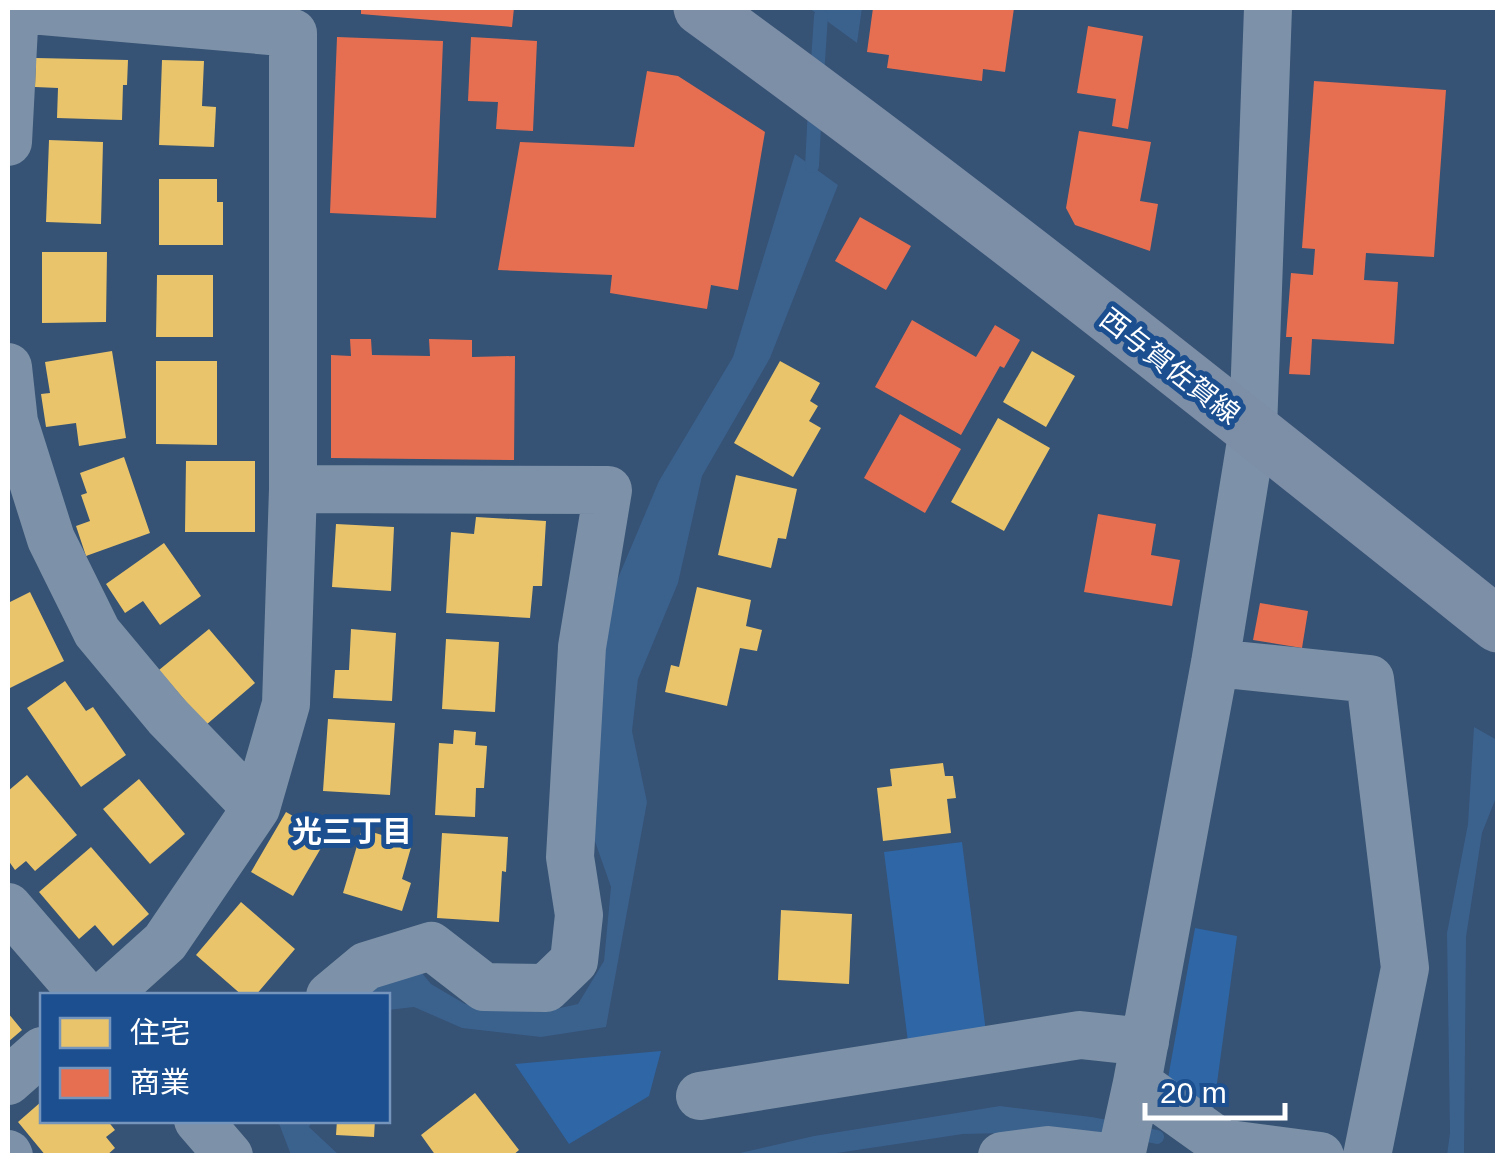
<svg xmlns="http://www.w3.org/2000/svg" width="1505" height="1163" viewBox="0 0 1505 1163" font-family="Arial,'Noto Sans JP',sans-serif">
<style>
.green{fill:#2f66a5}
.water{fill:#3b618d}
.homes{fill:#e9c46a}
.shops{fill:#e76f51}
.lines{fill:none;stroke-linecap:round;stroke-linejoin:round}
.stream{stroke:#3b618d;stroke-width:14}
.minor{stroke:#7d92a8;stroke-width:48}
.primary{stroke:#7d8ea7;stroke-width:55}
.labels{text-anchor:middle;stroke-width:10;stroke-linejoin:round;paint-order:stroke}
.street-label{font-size:28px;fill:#fff;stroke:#1b4f8f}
.neighbourhood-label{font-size:30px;font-weight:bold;fill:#fff;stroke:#1b4f8f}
</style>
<rect width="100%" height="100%" fill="#365274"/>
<!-- green -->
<path class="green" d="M962 842 986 1032 908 1042 884 852Z
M1195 928 1237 936 1212 1120 1168 1078Z
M661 1051 649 1096 569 1144 515 1064Z"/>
<!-- water -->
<path class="water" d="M809 8H862L857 43Z
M795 154 838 185 770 358 702 476 678 583 638 679 632 731 647 802 606 1027 541 1037 462 1028 414 1007 388 1010V996H359L374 983 421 972 431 984 465 1004 542 1012 578 1004 604 961 611 887 591 830 602 616 659 481 733 357Z
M1474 727 1497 740V795L1482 833 1466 937 1464 1155H1447L1450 1133 1447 933 1468 824Z
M1000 1106 1092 1117 1093 1131 963 1134 824 1155 727 1156 814 1136Z
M278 1121H312L309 1127 339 1155H291Z"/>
<!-- homes -->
<path class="homes" d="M36 58 128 60 127 85H123L122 120 57 118 58 88 35 87Z
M162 60 204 61 202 106 216 107 214 147 159 145Z
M49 140 103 142 101 224 46 222Z
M159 179H217V202H223V245H159Z
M42 252H107L106 322 42 323Z
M157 275H213V337H156Z
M112 351 126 438 79 446 76 423 46 427 41 394 50 393 45 362Z
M1032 351 1075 376 1046 427 1003 402Z
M156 361H217V445L156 444Z
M780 361 820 383 810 401 818 406 809 421 821 428 793 477 734 443Z
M998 418 1050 448 1004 531 951 502Z
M124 457 150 533 86 556 76 526 90 521 81 495 87 493 80 473Z
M186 461H255V532H185Z
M736 475 797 489 786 539 778 538 771 568 718 555Z
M476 517 546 521 542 586H533L530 618 446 613 451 532 474 534Z
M336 524 394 527 391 591 332 587Z
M164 543 201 596 160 625 143 601 125 613 106 584Z
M697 587 751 600 746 626 762 630 757 651 740 648 727 706 665 692 671 665 679 667Z
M30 592 64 661 8 689V603Z
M209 629 255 683 206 725 159 670Z
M351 629 396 633 392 701 333 698 335 670H349Z
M446 639 499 642 495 712 442 709Z
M65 681 86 711 93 707 126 755 81 787 27 708Z
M328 719 395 723 390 795 323 791Z
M454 730 476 732 475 745 487 746 484 788H476L475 817 435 815 439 743 453 744Z
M943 763 945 776H953L956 798 947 799 951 833 883 841 877 788 892 786 890 769Z
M27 775 77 835 35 871 26 861 15 870 8 860V791Z
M139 779 185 834 150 864 103 809Z
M286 812 328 836 293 896 251 872Z
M362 829 412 844 402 879 411 883 402 911 343 893Z
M442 833 508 837 506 872 502 871 499 922 437 918Z
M91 847 149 914 113 946 95 925 79 939 39 892Z
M241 902 295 949 255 996H243L196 955Z
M781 910 852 914 849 984 778 980Z
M8 1013 22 1030 8 1042Z
M475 1093 519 1150 512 1156H436L421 1135Z
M42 1101V1120H107L115 1130 106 1137 115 1148 106 1156H46L18 1122Z
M337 1120H375L374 1137 336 1135Z"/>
<!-- shops -->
<path class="shops" d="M361 8H514L512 27 361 14Z
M873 8H1014L1005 72 983 69 982 81 887 68 889 55 867 52Z
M1088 26 1143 36 1128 129 1112 126 1116 99 1077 93Z
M337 37 443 41 436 218 330 213Z
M471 37 537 41 533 131 496 129 498 102 468 101Z
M647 71 678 76 765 132 738 290 711 285 707 309 610 293 612 275 498 270 520 142 634 147Z
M1314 81 1446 90 1434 257 1366 253 1364 280 1398 282 1394 344 1312 339 1310 375 1289 374 1292 337H1286L1291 273 1313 275 1315 249 1302 248Z
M1079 131 1151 142 1140 201 1158 204 1150 251 1075 225 1066 208Z
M860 217 911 246 886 290 835 261Z
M912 320 976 357 995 325 1020 340 1004 368 1000 366 961 435 875 387Z
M350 339H371L372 355 430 356 429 339 472 340V357L515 356 514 460 331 458V355L351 356Z
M900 414 961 449 925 513 864 478Z
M1098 514 1156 524 1151 555 1180 560 1172 606 1084 592Z
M1260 603 1308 611 1302 648 1253 640Z"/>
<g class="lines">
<!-- stream -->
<path class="stream" d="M817 76 821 16
M812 166 815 107
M1092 1124 1157 1137"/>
<!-- minor -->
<path class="minor" d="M8 8 293 33V489L286 704 256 808 165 942 105 996
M8 142 15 8
M8 367 14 422 51 539 97 632 167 716 256 808
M293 489 608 490 582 647 570 857 579 915 574 961 546 988 484 987 431 946 366 966 330 996
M1215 663 1370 679 1405 968 1367 1156
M8 907 85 996
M8 1081 42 1051
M1137 1083 1221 1143 1320 1156
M700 1096 1080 1035 1145 1042
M198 1120 229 1156
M8 1154 9 1156
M1002 1156 1048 1150 1100 1156
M1121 1156 1137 1083 1215 663 1253 429 1268 8"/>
<!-- primary -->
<path class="primary" d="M701 8C973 205 1235 415 1498 625"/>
</g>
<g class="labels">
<!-- street labels -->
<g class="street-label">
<text transform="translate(1170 366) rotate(38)" y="10">西与賀佐賀線</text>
</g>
<!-- neighbourhood labels -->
<g class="neighbourhood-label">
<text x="352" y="842">光三丁目</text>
</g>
</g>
<!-- border -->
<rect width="1505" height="1163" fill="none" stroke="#ffffff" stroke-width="20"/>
<!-- legend -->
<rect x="40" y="993" width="350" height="130" fill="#1b4f8f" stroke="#7695bc" stroke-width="2.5"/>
<rect x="60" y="1018" width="50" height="30" fill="#e9c46a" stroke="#7695bc" stroke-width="2.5"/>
<text x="130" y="1043" font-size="30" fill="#ffffff">住宅</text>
<rect x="60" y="1068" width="50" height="30" fill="#e76f51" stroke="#7695bc" stroke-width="2.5"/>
<text x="130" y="1093" font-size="30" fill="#ffffff">商業</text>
<!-- scale -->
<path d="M1145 1103v15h140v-15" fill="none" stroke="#ffffff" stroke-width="5"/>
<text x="1160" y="1103" font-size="30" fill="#ffffff" stroke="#1b4f8f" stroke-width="8" paint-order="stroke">20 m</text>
</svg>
